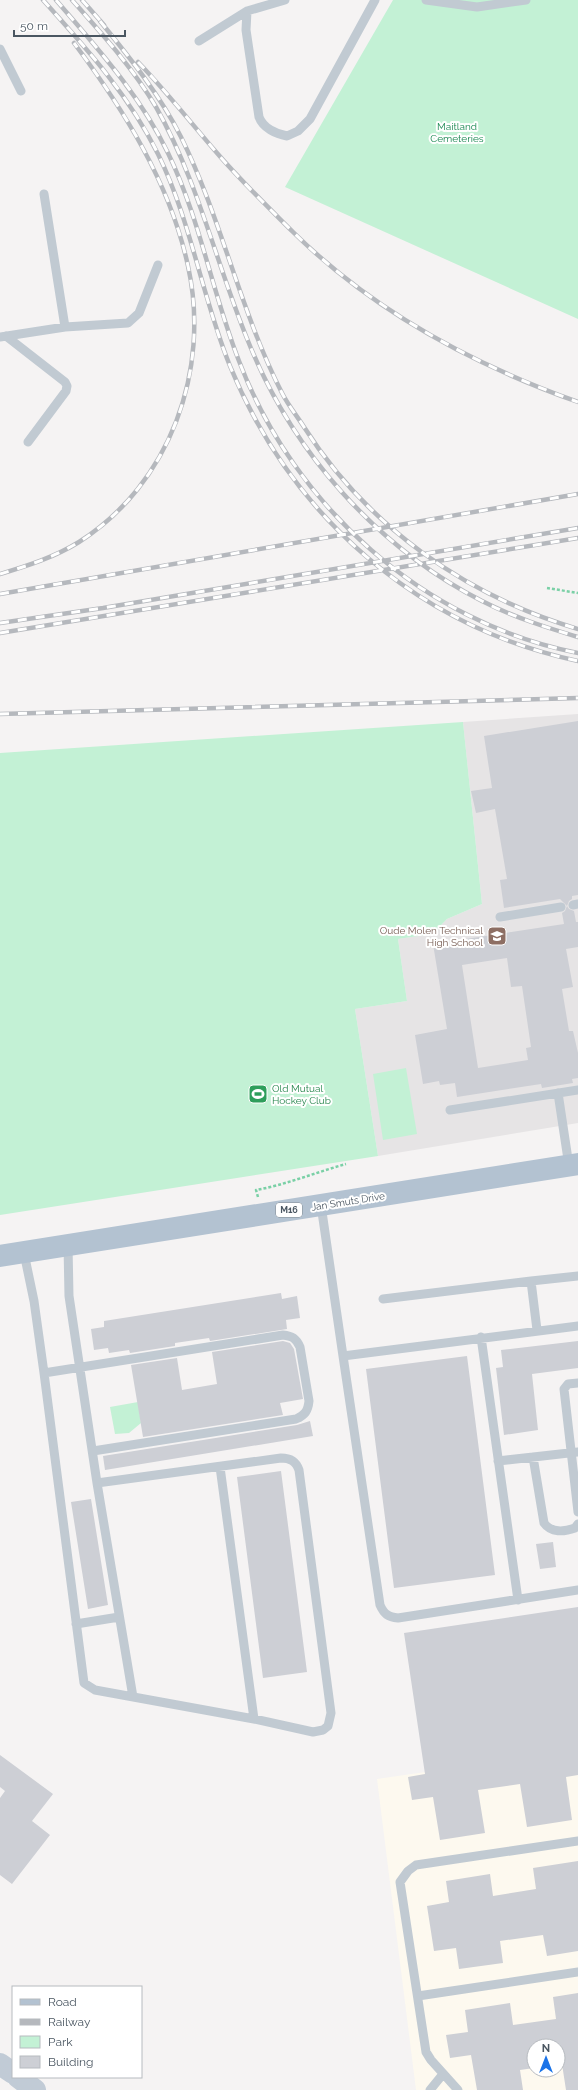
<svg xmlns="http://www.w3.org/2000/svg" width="578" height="2090" viewBox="0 0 578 2090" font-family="Raleway,sans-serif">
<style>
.commercial{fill:#fdf9ef;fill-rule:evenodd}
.education{fill:#e6e4e5}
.green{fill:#c3f1d5}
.building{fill:#cdcfd5;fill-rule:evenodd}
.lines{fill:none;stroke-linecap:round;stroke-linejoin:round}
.path{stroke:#7ad0a6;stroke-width:2.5;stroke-dasharray:3 2;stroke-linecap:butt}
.lane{stroke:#c1cad2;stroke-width:9}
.secondary{stroke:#c1cbd6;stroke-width:22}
.primary{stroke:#b3c2d1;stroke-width:22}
.rail-casing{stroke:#b5b8bd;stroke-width:4.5}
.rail{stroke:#fff;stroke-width:3;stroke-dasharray:9;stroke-linecap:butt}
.labels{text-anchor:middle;stroke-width:4;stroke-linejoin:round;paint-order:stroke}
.shield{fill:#fff;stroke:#808990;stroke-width:1}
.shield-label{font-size:9px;font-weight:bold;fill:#4a5661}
.park-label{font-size:10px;fill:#17864f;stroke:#fff}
.education-label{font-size:10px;fill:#785e54;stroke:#fff;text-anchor:end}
.leisure-label{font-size:10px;fill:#27864d;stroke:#fff;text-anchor:start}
.street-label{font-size:10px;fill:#4a5661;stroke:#fff}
</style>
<rect width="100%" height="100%" fill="#f5f3f3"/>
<!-- commercial -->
<path class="commercial" d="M578 1750V2090H416L377 1779ZM534 2046H558V2070H534Z"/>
<!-- education -->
<path class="education" d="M578 714V1123L378 1156 355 1009 407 1001 398 939 432 934 447 919 482 904 463 722Z"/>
<!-- green -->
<path class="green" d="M393 0H578V319L285 187Z
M463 722 482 904 447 919 432 934 398 939 407 1001 355 1009 378 1156 0 1215V753Z
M406 1068 417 1134 383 1140 373 1074Z
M138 1402 141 1423 129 1433 115 1434 110 1407Z"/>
<!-- building -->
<path class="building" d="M578 721V895L572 896V899L569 901 567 906 569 909 574 911 576 922H578V947L566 949 573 987 562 989 569 1031H573L578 1053V1078L572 1079 573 1083 542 1088 541 1084 457 1097 455 1083 440 1085 439 1081 423 1084 415 1035 447 1029 433 944 564 924 562 913 565 911 567 906 560 899 504 908 500 880 507 879 495 809 476 813 471 791 492 788 484 736ZM507 958 511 987 522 986 531 1047 526 1048 528 1060 478 1068 462 965Z
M281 1293 282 1299 297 1296 300 1318 286 1320 287 1329 210 1341 209 1338 175 1343V1346L130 1353 129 1350 109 1353 108 1348 94 1350 91 1329 104 1327V1321Z
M283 1341 290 1343 294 1349 303 1399 280 1403 283 1415 143 1437 131 1365 177 1358 182 1390 217 1384 212 1352Z
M578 1341V1368L532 1374 538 1430 504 1435 496 1368 503 1367 501 1350Z
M467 1356 495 1575 394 1588 366 1369Z
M310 1421 313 1436 105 1470 103 1456 297 1425Z
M281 1471 307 1672 263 1678 237 1477Z
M91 1499 108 1605 88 1609 71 1502Z
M553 1542 556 1567 540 1569 536 1544Z
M578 1607V1775L566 1777 572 1820 527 1827 520 1784 478 1790 485 1833 440 1840 433 1797 412 1800 408 1777 425 1774 404 1633Z
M0 1755 53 1794 32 1821 50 1835 12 1884 0 1875V1798L5 1791 0 1787Z
M578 1861V1951L547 1956 543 1935 500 1941 503 1963 459 1969 456 1948 434 1951 427 1906 449 1902 446 1881 490 1874 493 1896 536 1889 533 1868Z
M578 1993V2090H566L562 2064H558V2046H534V2068L520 2070 523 2090H477L471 2055 450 2058 446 2035 468 2032 465 2010 510 2003 513 2025 556 2019 553 1997Z"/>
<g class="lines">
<!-- path -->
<path class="path" d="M547 588 578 593
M258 1197 256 1190C285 1185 317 1172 346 1164"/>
<!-- lane -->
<path class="lane" d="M426 0 477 7 526 0
M247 11 246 30 259 117C263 128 276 134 287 136L298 131 310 119 375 0
M199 41 247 11 285 0
M0 49 21 91
M44 194 65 327
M6 336 65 382 67 386 66 391 28 442
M0 337 65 327 128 323 139 313 158 265
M573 905 578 904
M500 917 561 907
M558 1093 569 1166
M450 1110 578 1090
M321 1205 343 1356
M68 1245 69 1296 97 1483 133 1697
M24 1253 34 1301 44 1373 84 1683 95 1690 254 1719 313 1732 323 1730 328 1726 331 1713 299 1470C296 1461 290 1458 281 1458L97 1483
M531 1281 578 1276
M383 1299 531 1281 537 1330
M578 1326 343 1356 380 1605C384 1614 388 1617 398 1618L578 1590
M481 1337 518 1600
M44 1373 283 1335C292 1336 296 1338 300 1347L309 1401C308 1411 305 1415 296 1419L93 1451
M578 1383 568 1384 564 1389 578 1512
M533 1457 544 1523C551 1533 564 1532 575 1528L578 1524
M498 1461 578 1452
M220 1467 254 1719
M76 1624 119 1617
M418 1996 578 1972
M430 2090 443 2074
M458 2090 431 2060 426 2052 400 1882 408 1871 416 1865 578 1841"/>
<!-- secondary -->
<path class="secondary" d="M0 2064 13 2073
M18 2077 35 2090"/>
<!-- primary -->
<path class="primary" d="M0 1256 578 1164"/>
<defs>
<path id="rail" d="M43 0C86 48 129 95 158 154 191 221 202 297 230 366 292 517 418 627 578 661
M56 0C97 48 140 95 168 153 200 219 212 292 239 361 294 506 424 623 578 653
M72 0C102 34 133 68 156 107 198 181 216 263 248 341 292 451 376 547 482 601 513 617 545 627 578 637
M82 0 104 25
M100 21C130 58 160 95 181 137 222 220 240 311 282 393 288 405 297 416 304 427 367 526 466 596 578 629
M138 62C166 91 191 123 217 153 241 181 267 206 293 232 372 310 474 365 578 402
M0 574C27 566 55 557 79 542 170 484 211 370 188 266 170 183 124 110 74 43
M0 594 578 494
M0 623 103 608 578 528
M0 633 578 538
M0 714 578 698"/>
</defs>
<!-- rail casing -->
<use href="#rail" class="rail-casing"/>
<!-- rail -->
<use href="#rail" class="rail"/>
</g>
<!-- icons -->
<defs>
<symbol id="school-square" viewBox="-11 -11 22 22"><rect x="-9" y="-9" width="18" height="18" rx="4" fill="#8d6e63" stroke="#fff"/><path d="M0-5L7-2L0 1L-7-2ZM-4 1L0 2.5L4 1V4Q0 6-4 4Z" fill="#fff"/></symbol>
<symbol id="stadium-square" viewBox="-11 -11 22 22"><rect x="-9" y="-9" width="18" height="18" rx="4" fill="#2e9e5b" stroke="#fff"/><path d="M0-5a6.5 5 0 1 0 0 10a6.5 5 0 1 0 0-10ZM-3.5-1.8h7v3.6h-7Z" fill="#fff"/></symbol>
</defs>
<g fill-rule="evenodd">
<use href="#school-square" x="486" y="925" width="22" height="22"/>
<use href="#stadium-square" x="247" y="1083" width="22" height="22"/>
</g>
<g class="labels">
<!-- shield labels -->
<rect class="shield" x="276" y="1203" width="26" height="14" rx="3"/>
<g class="shield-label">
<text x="289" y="1213">M16</text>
</g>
<!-- park labels -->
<g class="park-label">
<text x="457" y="130">Maitland<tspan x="457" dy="12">Cemeteries</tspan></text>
</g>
<!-- education labels -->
<g class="education-label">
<text x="483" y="934">Oude Molen Technical<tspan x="483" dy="12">High School</tspan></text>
</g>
<!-- leisure labels -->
<g class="leisure-label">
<text x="272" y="1092">Old Mutual<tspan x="272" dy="12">Hockey Club</tspan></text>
</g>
<!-- street labels -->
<g class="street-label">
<text transform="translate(348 1201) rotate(-9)" y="4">Jan Smuts Drive</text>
</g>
</g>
<!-- legend -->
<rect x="12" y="1986" width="130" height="92" fill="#ffffff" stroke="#b7bbc0"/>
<rect x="20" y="1999" width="20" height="6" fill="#b3c2d1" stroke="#b7bbc0"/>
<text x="48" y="2006" font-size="12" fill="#4a5661">Road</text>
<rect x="20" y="2019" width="20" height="6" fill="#b5b8bd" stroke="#b7bbc0"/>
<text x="48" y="2026" font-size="12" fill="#4a5661">Railway</text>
<rect x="20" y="2036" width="20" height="12" fill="#c3f1d5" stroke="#b7bbc0"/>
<text x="48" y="2046" font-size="12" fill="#4a5661">Park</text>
<rect x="20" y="2056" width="20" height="12" fill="#cdcfd5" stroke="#b7bbc0"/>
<text x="48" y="2066" font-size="12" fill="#4a5661">Building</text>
<!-- north arrow -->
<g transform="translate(546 2058)"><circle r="19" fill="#ffffff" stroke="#b7bbc0"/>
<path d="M0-3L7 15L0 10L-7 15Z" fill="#1a73e8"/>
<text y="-6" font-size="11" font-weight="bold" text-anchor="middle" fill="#4a5661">N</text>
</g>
<!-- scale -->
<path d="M14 30v6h111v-6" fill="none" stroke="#4a5661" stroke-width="2"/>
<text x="20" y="30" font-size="12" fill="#4a5661" stroke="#ffffff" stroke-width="3" paint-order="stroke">50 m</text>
</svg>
